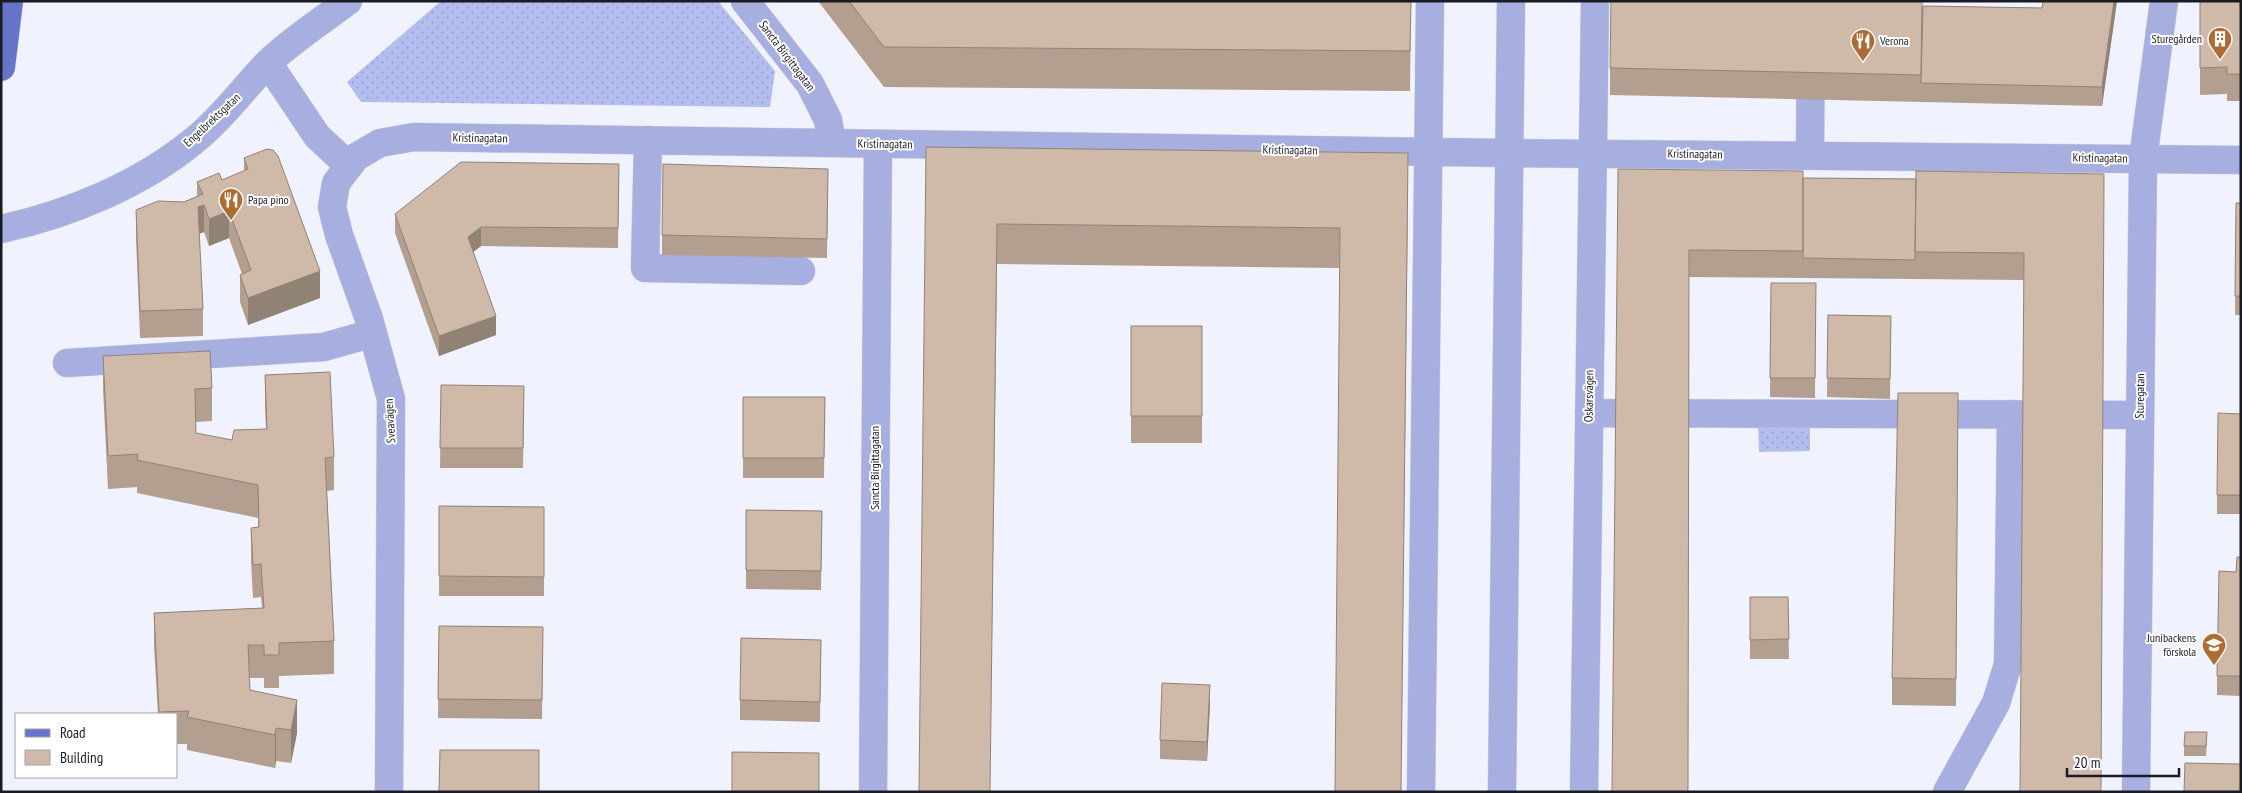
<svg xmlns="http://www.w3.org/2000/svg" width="2242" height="793" viewBox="0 0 2242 793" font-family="'PT Sans Narrow',sans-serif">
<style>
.grass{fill:url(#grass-dots)}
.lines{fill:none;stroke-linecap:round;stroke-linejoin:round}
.minor-casing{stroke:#ced0da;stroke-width:29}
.major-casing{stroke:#ced0da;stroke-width:29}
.minor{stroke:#a6afe0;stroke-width:28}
.major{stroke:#6874ca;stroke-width:28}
.wall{fill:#b29f90}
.shaded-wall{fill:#918276}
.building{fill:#cfb9a8;stroke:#918276}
.labels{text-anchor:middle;stroke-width:4;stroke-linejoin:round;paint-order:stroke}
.poi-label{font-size:12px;fill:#1a1c25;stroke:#fff;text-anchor:end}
.street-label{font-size:12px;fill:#1a1c25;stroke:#fff}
</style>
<defs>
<pattern id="grass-dots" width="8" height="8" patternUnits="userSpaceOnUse" patternTransform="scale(1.25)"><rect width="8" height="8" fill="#b3bdf0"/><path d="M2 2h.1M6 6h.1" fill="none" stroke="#99a2ce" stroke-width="1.8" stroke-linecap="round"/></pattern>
</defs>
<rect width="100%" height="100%" fill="#f0f2fd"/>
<!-- grass -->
<path class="grass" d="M441 1H718L775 71 770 107 361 102 347 82Z
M1758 421H1810V451L1759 452Z"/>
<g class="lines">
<defs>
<path id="minor" d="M745 1 810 84 828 120 832 143
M268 63 317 136 349 166
M648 140 645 268 801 271
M1810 155 1811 1
M1 229C70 214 142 184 196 139 223 117 243 89 267 64 290 41 322 21 348 1
M67 363 324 347 373 333
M1589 413 2140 415
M389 792 391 399 369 319 339 235 332 207 336 183 356 157 380 143 414 137 1510 153 2241 160
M873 792 878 144
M1421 792 1430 1
M1502 792 1511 1
M1584 792 1595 1
M1947 792 1996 703 2008 664 2011 414
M2136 792 2143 159 2164 1"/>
<path id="major" d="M1 67 9 1"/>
</defs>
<!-- minor casing -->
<use href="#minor" class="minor-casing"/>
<!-- major casing -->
<use href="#major" class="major-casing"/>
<!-- minor -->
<use href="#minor" class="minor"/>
<!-- major -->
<use href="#major" class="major"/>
</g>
<!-- wall -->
<path class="wall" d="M818 1H1411L1410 91 884 87Z
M2117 1 2102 106 1610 95V68L1923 6 2042 8Z
M2200 1H2241V101H2227V94L2200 95Z
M926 147 1408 193 1340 268 997 264Z
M244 158 320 298 248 325 240 302V275L242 274 229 238 209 246 204 232 199 234 203 309V336L140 338 136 237V210L184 202 197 196V182L222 180 244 171Z
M619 164 618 248 481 246 473 252 496 335 439 356 395 233V214Z
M828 169 827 258 662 255V235Z
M1618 169 1803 178 1916 179 2104 174 2023 280 1689 277Z
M2236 203H2241V315H2235Z
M1771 283H1816L1815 398 1770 397Z
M1828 315 1891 316 1890 399 1827 397Z
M1131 326H1202V443H1131Z
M103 356 212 388V421L196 422V433L232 440 266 429 265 408V375L334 457V490L327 491 334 641V674L279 676V688H264V678H249L250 690 297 733 291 763 276 761 275 768 187 750V744H176V714H158L154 646V613L262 608 261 597 253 598 251 561V528L258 527V518L137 493V487L108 489 103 389Z
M441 385 524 405 523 468H440Z
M1958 393 1956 706 1892 705V678Z
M743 397H825L824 478H743Z
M2241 414V514H2217V495Z
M439 506 544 507V596H439Z
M746 510 822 511 821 590 746 589Z
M2241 557V696L2217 695V676L2236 572Z
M1750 597H1788L1789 659H1750Z
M439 626 543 627 542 719 438 718Z
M821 640 820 722 740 720V700Z
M1210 704 1207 761 1160 759V740Z
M2207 743 2206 756H2184V746Z"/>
<!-- shaded-wall -->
<path class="shaded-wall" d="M2114 1H2117L2102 106V87Z
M1408 153V193L1401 792Z
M204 205V232L198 234V207Z
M229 211V238L209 246V219Z
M997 224V264L990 792Z
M481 227V246L468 256V237Z
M320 271V298L248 325V298Z
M496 316V335L439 356V336Z
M1210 685V704L1207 761V742Z
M297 700V733L291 763V730Z
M276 728V761L275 768V735Z"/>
<!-- building -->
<path class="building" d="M849 1H1411L1410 51 884 47Z
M1611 1H1922L1921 75 1610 68Z
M2043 1H2114L2102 87 1921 83 1923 6 2042 8Z
M2200 1H2241V74H2227V67L2200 68Z
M926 147 1408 153 1401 792H1335L1340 228 997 224 990 792H919Z
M267 149 273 150 278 156 320 271 248 298 240 275 251 270 229 211 209 219 204 205 198 207 203 309 140 311 136 210 158 201 184 202 203 194 197 182 219 173 222 180 248 169 244 158Z
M461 162 619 164 618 228 481 227 468 237 496 316 439 336 395 214Z
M663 164 828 169 827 239 662 235Z
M1618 169 1803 171V251L1689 250 1688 792H1612Z
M1916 171 2104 174 2101 792H2020L2024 253 1915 252Z
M1803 178 1916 179 1915 260 1803 258Z
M2236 203H2241V296H2235Z
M1771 283H1816L1815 378H1770Z
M1828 315 1891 316 1890 379 1827 378Z
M1131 326H1202V416H1131Z
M210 351 212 388 195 389 196 433 232 440 234 430 267 429 265 375 330 372 334 457 325 458 334 641 279 643V655H264V645H248L250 690 297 700 291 730 276 728 275 735 187 717 189 711 159 712 154 613 264 608 261 564 253 565 251 528 259 527 258 485 137 460 138 454 108 456 103 356Z
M441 385 524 386 523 448H440Z
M1898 393H1958L1956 679 1892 678Z
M743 397H825L824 458H743Z
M2218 413 2241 414V495H2217Z
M439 506 544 507V577L439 576Z
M746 510 822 511 821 571 746 570Z
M2237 557H2241V676H2217L2219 571 2236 572Z
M1750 597H1788L1789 639 1750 640Z
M439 626 543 627 542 700 438 699Z
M741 638 821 640 820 702 740 700Z
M1162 683 1210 685 1207 742 1160 740Z
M2185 732H2207L2206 746H2184Z
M440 750H539V792H439Z
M732 752 819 753V792H732Z
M2185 763 2241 764V792H2184Z"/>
<!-- icons -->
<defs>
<symbol id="building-pin" viewBox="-11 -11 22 30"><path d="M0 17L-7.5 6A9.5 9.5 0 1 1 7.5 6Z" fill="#ac6c34" stroke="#fff"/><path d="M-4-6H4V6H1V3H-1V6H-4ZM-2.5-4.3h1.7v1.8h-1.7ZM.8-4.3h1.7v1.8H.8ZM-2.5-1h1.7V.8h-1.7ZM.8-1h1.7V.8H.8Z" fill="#fff"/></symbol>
<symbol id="restaurant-pin" viewBox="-11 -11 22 30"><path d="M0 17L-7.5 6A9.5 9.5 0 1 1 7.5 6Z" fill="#ac6c34" stroke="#fff"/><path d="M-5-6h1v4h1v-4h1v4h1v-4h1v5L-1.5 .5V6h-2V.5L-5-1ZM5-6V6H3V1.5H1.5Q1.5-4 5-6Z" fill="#fff"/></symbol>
<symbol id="school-pin" viewBox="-11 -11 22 30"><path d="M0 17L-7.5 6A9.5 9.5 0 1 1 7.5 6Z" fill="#ac6c34" stroke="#fff"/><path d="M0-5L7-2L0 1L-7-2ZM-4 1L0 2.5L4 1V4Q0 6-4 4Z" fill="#fff"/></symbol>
</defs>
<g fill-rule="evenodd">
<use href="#building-pin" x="2206" y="25" width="28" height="38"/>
<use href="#restaurant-pin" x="1849" y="27" width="28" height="38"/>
<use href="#restaurant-pin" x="217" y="186" width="28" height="38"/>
<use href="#school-pin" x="2200" y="631" width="28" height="38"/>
</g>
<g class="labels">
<!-- poi labels -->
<g class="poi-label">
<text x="2202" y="43">Sturegården</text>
<text x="1880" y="45" text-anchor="start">Verona</text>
<text x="248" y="204" text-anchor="start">Papa pino</text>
<text x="2196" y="642">Junibackens<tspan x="2196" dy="14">förskola</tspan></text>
</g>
<!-- street labels -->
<g class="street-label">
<text transform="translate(787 56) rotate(53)" y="4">Sancta Birgittagatan</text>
<text transform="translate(212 120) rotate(-43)" y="4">Engelbrektsgatan</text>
<text transform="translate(480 138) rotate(1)" y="4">Kristinagatan</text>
<text transform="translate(885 144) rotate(1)" y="4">Kristinagatan</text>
<text transform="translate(1290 150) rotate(1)" y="4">Kristinagatan</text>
<text transform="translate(1695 154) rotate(1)" y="4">Kristinagatan</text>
<text transform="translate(2100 158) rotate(1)" y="4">Kristinagatan</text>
<text transform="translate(1589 396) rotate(-89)" y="4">Oskarsvägen</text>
<text transform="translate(2140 396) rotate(-89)" y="4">Sturegatan</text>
<text transform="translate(390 421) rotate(-93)" y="4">Sveavägen</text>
<text transform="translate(875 468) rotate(-90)" y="4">Sancta Birgittagatan</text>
</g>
</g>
<!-- border -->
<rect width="2242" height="793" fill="none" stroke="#1a1c25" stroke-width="5"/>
<!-- legend -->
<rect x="15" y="713" width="162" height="65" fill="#ffffff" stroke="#a3a4a8"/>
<rect x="25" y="729" width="25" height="8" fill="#6874ca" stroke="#a3a4a8"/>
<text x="60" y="738" font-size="15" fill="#1a1c25">Road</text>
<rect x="25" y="750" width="25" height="15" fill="#cfb9a8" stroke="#a3a4a8"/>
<text x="60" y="763" font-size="15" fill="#1a1c25">Building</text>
<!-- scale -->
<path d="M2067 768v8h112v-8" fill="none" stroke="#1a1c25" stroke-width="2.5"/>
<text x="2074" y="768" font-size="15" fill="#1a1c25" stroke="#ffffff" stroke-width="4" paint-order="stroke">20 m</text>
</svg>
